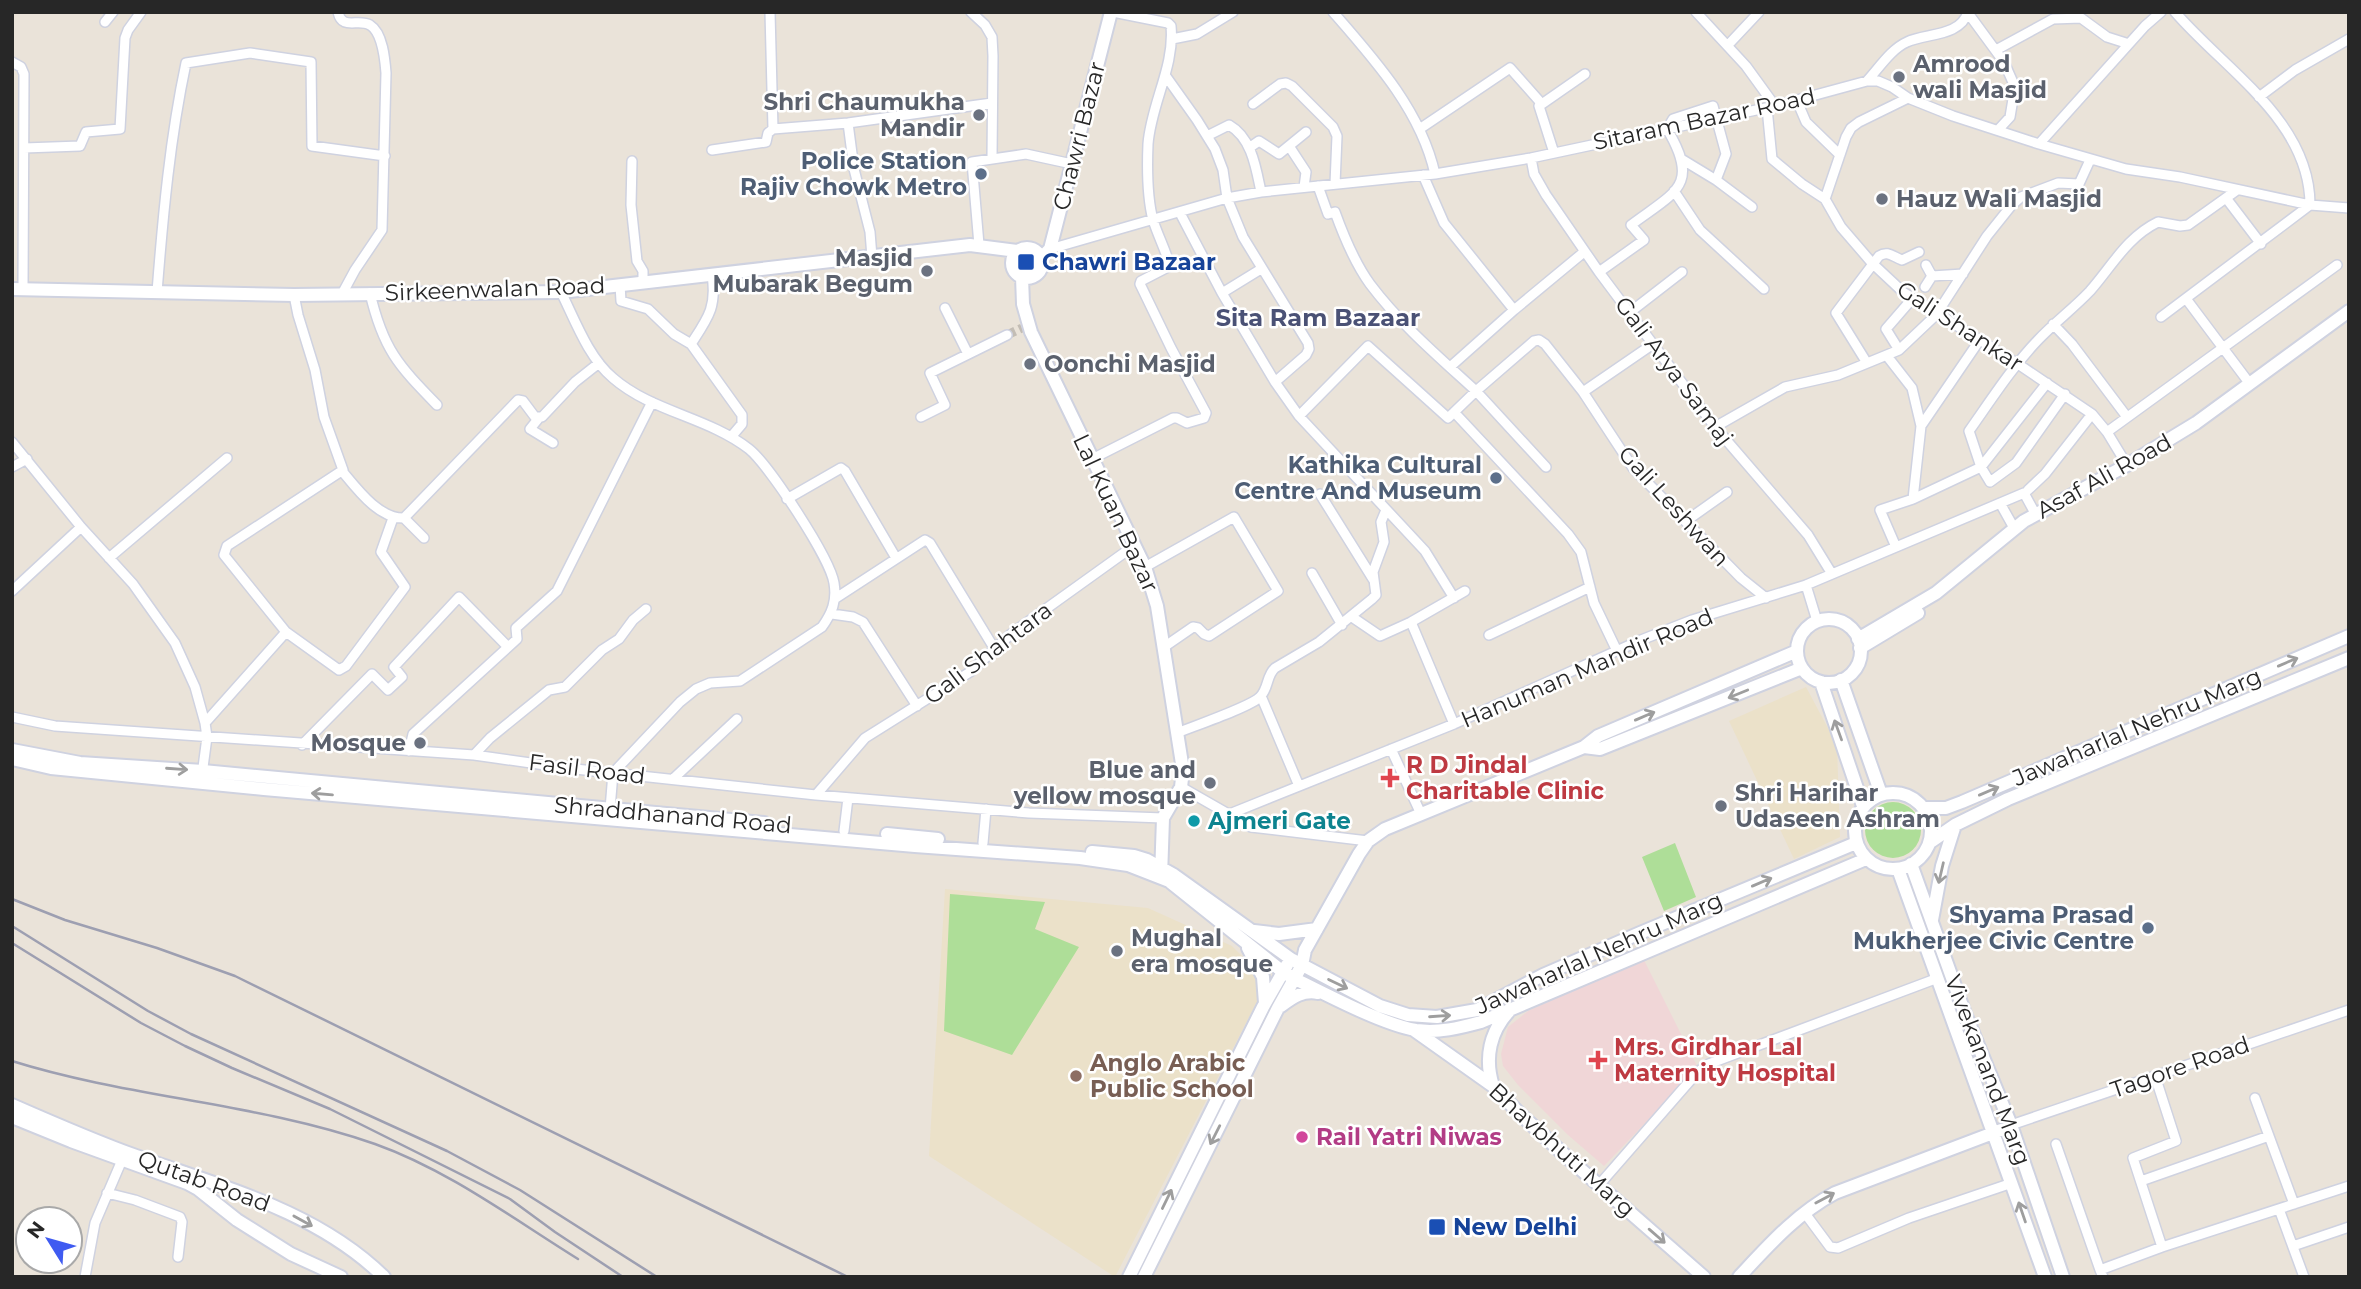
<svg xmlns="http://www.w3.org/2000/svg" width="2361" height="1289" viewBox="0 0 2361 1289" font-family="Montserrat,sans-serif">
<style>
.education{fill:#ebe1c9}
.medical{fill:#f0d6d7}
.green{fill:#aede98}
.lines{fill:none;stroke-linecap:round;stroke-linejoin:round}
.street-tunnel{stroke:#c3bdb5;stroke-width:9;stroke-dasharray:9 4.5;stroke-linecap:butt}
.street-casing{stroke:#cfd2e0;stroke-width:12}
.secondary-casing{stroke:#cfd2e0;stroke-width:16}
.street{stroke:#fff;stroke-width:9}
.secondary{stroke:#fff;stroke-width:12}
.rail{stroke:#9d9fb1;stroke-width:2.5}
.oneway{stroke:#9e9e9e}
.worship-dot{fill:#6b7280;stroke:#fff;stroke-width:2.5}
.service-dot{fill:#5c6f8a;stroke:#fff;stroke-width:2.5}
.transit-dot{fill:#1a4fb4;stroke:#fff;stroke-width:2.5}
.health-dot{fill:#e0444e;stroke:#fff;stroke-width:2.5}
.culture-dot{fill:#0f9aa8;stroke:#fff;stroke-width:2.5}
.education-dot{fill:#8d6e63;stroke:#fff;stroke-width:2.5}
.hotel-dot{fill:#d1479c;stroke:#fff;stroke-width:2.5}
.labels{text-anchor:middle;stroke-width:5;stroke-linejoin:round;paint-order:stroke}
.worship-label{font-size:23px;font-weight:bold;fill:#5b616d;stroke:#fff;text-anchor:start}
.street-label{font-size:23px;fill:#272727;stroke:#fff}
.service-label{font-size:23px;font-weight:bold;fill:#4e5e75;stroke:#fff;text-anchor:end}
.transit-label{font-size:23px;font-weight:bold;fill:#164399;stroke:#fff;text-anchor:start}
.health-label{font-size:23px;font-weight:bold;fill:#be3a42;stroke:#fff;text-anchor:start}
.culture-label{font-size:23px;font-weight:bold;fill:#0d838f;stroke:#fff;text-anchor:start}
.education-label{font-size:23px;font-weight:bold;fill:#785e54;stroke:#fff;text-anchor:start}
.hotel-label{font-size:23px;font-weight:bold;fill:#b23c85;stroke:#fff;text-anchor:start}
.neighbourhood-label{font-size:24px;font-weight:bold;fill:#4a5175;stroke:#fff}
</style>
<rect width="100%" height="100%" fill="#eae3d9"/>
<!-- education -->
<path class="education" d="M1806 687 1837 745 1840 837 1794 859 1729 721Z
M945 889 1148 908 1232 946 1252 966 1260 996 1115 1277 929 1156Z"/>
<!-- medical -->
<path class="medical" d="M1643 958 1698 1068 1604 1166 1568 1135 1518 1085 1503 1066 1501 1054 1508 1027 1528 1011Z"/>
<!-- green -->
<path class="green" d="M1865 830a28 28 0 1 1 56 0a28 28 0 1 1-56 0Z
M1675 843 1696 897 1664 911 1642 857Z
M950 894 1045 902 1035 929 1079 947 1012 1055 944 1031Z"/>
<g class="lines">
<!-- street-tunnel -->
<path class="street-tunnel" d="M1007 335 1022 328"/>
<defs>
<path id="street" d="M338 12C342 31 358 18 370 25 383 33 385 60 386 73L382 230 355 270 342 294
M770 12 773 129 848 123 992 103
M971 12 985 25 992 37 993 56 992 158
M1333 12C1375 60 1421 111 1435 174
M1696 12 1746 66 1775 106
M1968 13 2004 62 2015 87 2010 117 1998 130
M105 22 113 12
M1172 39 1197 34 1233 12
M1728 45 1759 12
M1996 50 2053 19 2081 18 2107 37 2129 44
M12 62 21 67 24 74 23 289
M1165 75 1197 120 1215 149 1223 170 1227 198 1243 237 1308 343 1309 349 1306 355 1275 382
M1867 81C1879 68 1891 49 1907 42 1926 33 1960 37 1968 12
M2259 97 2295 70 2349 39
M1908 98 1859 122 1851 128 1846 137 1825 199 1841 227 1872 263 1903 292 2018 364 2092 414 2107 432 2127 465
M1797 101 1806 122 1840 155
M1253 104 1280 84 1286 83 1292 86 1333 127 1337 136 1335 184
M1767 108 1772 159 1802 184 1825 199
M848 123 854 169 870 232 872 257
M1421 128 1510 68 1541 103
M1207 136 1229 125C1252 138 1256 168 1261 192
M2039 144 2145 26 2161 12
M1289 146 1306 172 1304 187
M24 148 80 146 86 132 120 129 125 38 128 30 141 12
M1249 148 1259 141 1279 154 1306 132
M712 150 766 142 768 133 773 129
M1554 153 1539 106 1585 74
M1531 158 1534 174 1546 195 1599 272 1715 427 1808 535 1832 574
M1683 160 1716 180 1752 207
M632 161 631 205 637 261 643 271V282
M1423 175 1444 223 1514 310
M1674 191 1700 230 1764 289
M2226 198 2261 244
M1180 213 1222 293 1275 382 1299 416 1425 551 1454 598
M979 245 972 162 1026 154 1072 164
M1050 249 1227 198 1261 192 1435 174 1531 158 1775 106 1867 81H1878L1892 87 1908 98 1953 116 2039 144 2126 169 2180 177 2310 205 2349 208
M1926 265 1932 276 1963 274
M1599 272 1644 240 1631 225C1675 192 1701 186 1667 129L1673 119 1713 106 1726 154 1716 180
M620 285 621 301 648 309 674 334 691 344 742 415V424L731 437
M1925 287 1932 276
M157 292C163 215 170 138 186 63L250 53 311 62 312 146 385 156
M561 292C575 320 588 357 613 378 652 412 708 417 749 449 769 465 830 558 834 583 837 601 832 613 822 627L740 681 710 683 696 689 680 702 613 773 610 809
M370 293C383 349 398 365 437 405
M1222 293 1261 269
M294 295 298 315 315 370 324 417 343 470 227 546 224 555 286 632 339 670 346 666 405 587 381 552 393 518
M2187 300 2250 384
M945 308 968 354
M1629 313 1682 272
M2161 317 2310 205C2310 121 2225 70 2175 12
M2053 324 2072 344 2127 417
M691 344C708 318 717 307 712 275
M1899 350 1886 329 1912 299
M1887 356 1912 388 1921 426 1913 499 1880 510 1896 547
M1867 363 1836 313 1879 256C1888 250 1893 257 1902 260L1919 252
M1450 367 1514 310 1584 252
M1583 392 1653 344
M2065 394 2016 463 1990 482 1981 467 1969 431C1991 400 2012 367 2038 340 2055 322 2074 308 2090 291 2112 266 2127 237 2158 222L2180 226 2188 225 2237 190
M1454 412 1568 534 1581 552 1594 603 1617 651
M1299 416 1368 346 1448 418 1476 391C1440 358 1400 324 1370 284 1354 262 1344 237 1335 212L1328 214 1318 186
M921 417 945 405 930 373 1007 335
M538 419 530 429 553 443
M1921 426 1979 341
M1715 427 1785 387 1838 375 1899 350 1936 315 1987 236 2011 206 2021 197 2058 183 2079 184 2090 160
M2107 432 2337 265
M12 442 81 527 133 584 175 643 195 687 205 723 207 737 202 775
M1092 459 1173 418H1177L1187 423 1204 418 1206 413 1171 348 1140 284 1141 281 1170 266C1166 251 1158 236 1153 220 1147 197 1147 168 1148 144 1151 104 1175 66 1171 26L1168 23 1113 12
M12 467 27 459
M1546 467 1476 391 1534 341 1539 340 1545 344 1583 392 1633 468 1741 578 1766 598
M342 471C357 489 379 519 404 518L518 400 523 401 535 417H542L575 382 599 363
M2028 490 2045 474 2092 414
M1320 494 1373 579
M787 499 841 468 845 471 896 558
M1913 499 1981 467 2047 383
M2000 503 2014 528
M404 518 424 538
M1686 521 1727 492
M109 558 227 458
M1145 567 1234 517 1278 591 1209 636 1204 634 1198 628 1193 627 1164 647
M1312 573 1342 625
M1806 585 1817 621
M12 591 81 527
M836 598 925 540 930 543 994 648
M832 614 853 617 863 622 917 706
M1352 617 1380 636 1411 622
M1489 635 1590 587
M1261 696 1299 786
M12 717 55 726 474 755 566 768 816 795 1029 813 1163 818
M205 723 286 632
M1454 724 1411 622 1465 591
M1177 733C1194 726 1250 707 1260 697 1269 688 1266 676 1275 668L1319 642 1372 599 1376 595 1373 572 1384 542 1381 522 1386 510
M302 745 372 674 388 690 402 677 394 667 459 597 508 647
M1391 749 1421 814
M409 751 413 734 517 639 516 628 557 591 652 402
M474 755 490 738 549 690 565 687 602 650 619 639 633 620 646 609
M673 779 737 719
M1181 787 1251 827 1368 841
M816 795 865 738 970 672 1011 634 1135 545
M1227 815 1454 724 1641 640 1692 620 1806 585 2024 493 2036 515
M844 831 848 798
M983 843 986 809
M2155 1076 2176 1141 2133 1158 2162 1247
M2255 1098 2294 1204
M2011 1125 2349 1010
M2056 1144 2100 1270
M2141 1181 2269 1136
M1599 1185 1695 1075 1706 1065 1938 978
M107 1193 135 1200 180 1217 182 1222 178 1257
M2279 1209 2304 1277
M1804 1212 1830 1247 1838 1248 1909 1218 2012 1183
M2293 1246 2349 1227
M85 1277 95 1223 122 1160
M2103 1277 2100 1270 2162 1247 2349 1186"/>
<path id="secondary" d="M1012 263a15 15 0 1 1 30 0a15 15 0 1 1-30 0Z
M1042 257 1050 249 1111 12
M1022 277 1023 304 1031 332 1145 567 1157 606 1183 770 1181 787 1163 818 1161 877
M12 289 294 295 561 292 970 245 1017 251
M1797 651a32 32 0 1 1 64 0a32 32 0 1 1-64 0Z
M1858 639 1936 593 2024 521 2127 465 2196 423 2349 311
M1860 648 1918 613
M1841 680 1881 794
M1821 682 1863 806
M1584 747 1600 749 1802 668
M12 750 80 763 203 771 764 823
M12 759 51 768 264 789 915 846 1080 858 1128 865 1169 881 1283 972 1295 979C1325 994 1384 1025 1416 1030 1439 1033 1459 1028 1481 1022L1866 859
M1855 831a38 38 0 1 1 76 0a38 38 0 1 1-76 0Z
M1924 808H1946L1962 802 2349 636
M887 834 938 839
M1929 843 1955 825 2008 799 2349 658
M1092 852 1134 856 1147 860 1174 875 1291 959 1380 1006 1408 1015 1437 1017 1477 1010 1543 975 1640 933 1856 843
M1911 864 1964 1011 2011 1125 2063 1277
M1898 869 2045 1277
M1932 920 1942 866 1955 825
M1254 931 1279 934 1317 929
M1248 948 1263 977 1265 1003
M1281 1006C1293 997 1303 990 1318 993
M1414 1030 1493 1086 1518 1112 1569 1159 1704 1277
M1493 1086C1484 1058 1490 1031 1510 1010
M12 1105C53 1123 94 1141 136 1156 222 1187 317 1211 384 1277
M12 1117 71 1141 187 1183 198 1189 237 1220 291 1254 341 1277
M1129 1277 1263 1007 1287 965
M1144 1277 1278 1008 1302 965 1305 950 1359 854 1368 841 1385 829 1584 747 1598 736 1797 651
M1739 1277C1769 1245 1796 1214 1835 1193L2001 1130"/>
</defs>
<!-- street casing -->
<use href="#street" class="street-casing"/>
<!-- secondary casing -->
<use href="#secondary" class="secondary-casing"/>
<!-- street -->
<use href="#street" class="street"/>
<!-- secondary -->
<use href="#secondary" class="secondary"/>
<!-- rail -->
<path class="rail" d="M12 899 65 920 157 948 235 976 848 1277
M12 926 148 1011 191 1034 447 1151 520 1190 657 1277
M12 943 141 1023 185 1046 232 1068 330 1109 510 1199 555 1232 623 1277
M12 1061C130 1098 258 1103 375 1144 448 1170 512 1218 578 1259"/>
</g>
<!-- one-way arrows -->
<defs><path id="oneway-shaft" d="M-6 0H5M1.5-3L5.5 0L1.5 3" fill="none" stroke-width="1.6" stroke-linecap="round" stroke-linejoin="round" transform="scale(1.75)"/></defs>
<g class="oneway">
<use href="#oneway-shaft" transform="translate(2288 662) rotate(-23)"/>
<use href="#oneway-shaft" transform="translate(1738 694) rotate(158)"/>
<use href="#oneway-shaft" transform="translate(1645 716) rotate(-23)"/>
<use href="#oneway-shaft" transform="translate(1838 730) rotate(-110)"/>
<use href="#oneway-shaft" transform="translate(177 769) rotate(4)"/>
<use href="#oneway-shaft" transform="translate(1989 791) rotate(-23)"/>
<use href="#oneway-shaft" transform="translate(322 794) rotate(-175)"/>
<use href="#oneway-shaft" transform="translate(1941 873) rotate(103)"/>
<use href="#oneway-shaft" transform="translate(1762 882) rotate(-23)"/>
<use href="#oneway-shaft" transform="translate(1338 984) rotate(26)"/>
<use href="#oneway-shaft" transform="translate(1440 1016) rotate(-4)"/>
<use href="#oneway-shaft" transform="translate(1215 1135) rotate(117)"/>
<use href="#oneway-shaft" transform="translate(1825 1198) rotate(-28)"/>
<use href="#oneway-shaft" transform="translate(1167 1199) rotate(-64)"/>
<use href="#oneway-shaft" transform="translate(2022 1212) rotate(-109)"/>
<use href="#oneway-shaft" transform="translate(303 1221) rotate(29)"/>
<use href="#oneway-shaft" transform="translate(1657 1236) rotate(41)"/>
</g>
<!-- markers -->
<g class="worship-dot">
<circle cx="1899" cy="77" r="7"/>
<circle cx="979" cy="115" r="7"/>
<circle cx="1882" cy="199" r="7"/>
<circle cx="927" cy="271" r="7"/>
<circle cx="1030" cy="364" r="7"/>
<circle cx="420" cy="743" r="7"/>
<circle cx="1210" cy="783" r="7"/>
<circle cx="1721" cy="806" r="7"/>
<circle cx="1117" cy="951" r="7"/>
</g>
<g class="service-dot">
<circle cx="981" cy="174" r="7"/>
<circle cx="1496" cy="478" r="7"/>
<circle cx="2148" cy="928" r="7"/>
</g>
<g class="transit-dot">
<rect x="1017" y="253" width="18" height="18" rx="3.5"/>
<rect x="1428" y="1218" width="18" height="18" rx="3.5"/>
</g>
<g class="health-dot">
<path d="M1386.5 767.5h7v7h7v7h-7v7h-7v-7h-7v-7h7z"/>
<path d="M1594.5 1049.5h7v7h7v7h-7v7h-7v-7h-7v-7h7z"/>
</g>
<circle class="culture-dot" cx="1194" cy="821" r="7"/>
<circle class="education-dot" cx="1076" cy="1076" r="7"/>
<circle class="hotel-dot" cx="1302" cy="1137" r="7"/>
<g class="labels">
<!-- worship labels -->
<g class="worship-label">
<text x="1913" y="72">Amrood<tspan x="1913" dy="26">wali Masjid</tspan></text>
<text x="965" y="110" text-anchor="end">Shri Chaumukha<tspan x="965" dy="26">Mandir</tspan></text>
<text x="1896" y="207">Hauz Wali Masjid</text>
<text x="913" y="266" text-anchor="end">Masjid<tspan x="913" dy="26">Mubarak Begum</tspan></text>
<text x="1044" y="372">Oonchi Masjid</text>
<text x="406" y="751" text-anchor="end">Mosque</text>
<text x="1196" y="778" text-anchor="end">Blue and<tspan x="1196" dy="26">yellow mosque</tspan></text>
<text x="1735" y="801">Shri Harihar<tspan x="1735" dy="26">Udaseen Ashram</tspan></text>
<text x="1131" y="946">Mughal<tspan x="1131" dy="26">era mosque</tspan></text>
</g>
<!-- street labels -->
<g class="street-label">
<text transform="translate(1704 119) rotate(-12)" y="8">Sitaram Bazar Road</text>
<text transform="translate(1079 136) rotate(-76)" y="8">Chawri Bazar</text>
<text transform="translate(495 289) rotate(-2)" y="8">Sirkeenwalan Road</text>
<text transform="translate(1960 326) rotate(33)" y="8">Gali Shankar</text>
<text transform="translate(1674 371) rotate(53)" y="8">Gali Arya Samaj</text>
<text transform="translate(2104 476) rotate(-29)" y="8">Asaf Ali Road</text>
<text transform="translate(1674 506) rotate(48)" y="8">Gali Leshwan</text>
<text transform="translate(1116 513) rotate(65)" y="8">Lal Kuan Bazar</text>
<text transform="translate(988 653) rotate(-37)" y="8">Gali Shahtara</text>
<text transform="translate(1587 668) rotate(-23)" y="8">Hanuman Mandir Road</text>
<text transform="translate(2137 727) rotate(-23)" y="8">Jawaharlal Nehru Marg</text>
<text transform="translate(587 769) rotate(7)" y="8">Fasil Road</text>
<text transform="translate(673 815) rotate(5)" y="8">Shraddhanand Road</text>
<text transform="translate(1599 953) rotate(-24)" y="8">Jawaharlal Nehru Marg</text>
<text transform="translate(2180 1067) rotate(-19)" y="8">Tagore Road</text>
<text transform="translate(1988 1070) rotate(69)" y="8">Vivekanand Marg</text>
<text transform="translate(1562 1150) rotate(42)" y="8">Bhavbhuti Marg</text>
<text transform="translate(204 1181) rotate(20)" y="8">Qutab Road</text>
</g>
<!-- service labels -->
<g class="service-label">
<text x="967" y="169">Police Station<tspan x="967" dy="26">Rajiv Chowk Metro</tspan></text>
<text x="1482" y="473">Kathika Cultural<tspan x="1482" dy="26">Centre And Museum</tspan></text>
<text x="2134" y="923">Shyama Prasad<tspan x="2134" dy="26">Mukherjee Civic Centre</tspan></text>
</g>
<!-- transit labels -->
<g class="transit-label">
<text x="1042" y="270">Chawri Bazaar</text>
<text x="1453" y="1235">New Delhi</text>
</g>
<!-- health labels -->
<g class="health-label">
<text x="1406" y="773">R D Jindal<tspan x="1406" dy="26">Charitable Clinic</tspan></text>
<text x="1614" y="1055">Mrs. Girdhar Lal<tspan x="1614" dy="26">Maternity Hospital</tspan></text>
</g>
<!-- culture labels -->
<g class="culture-label">
<text x="1208" y="829">Ajmeri Gate</text>
</g>
<!-- education labels -->
<g class="education-label">
<text x="1090" y="1071">Anglo Arabic<tspan x="1090" dy="26">Public School</tspan></text>
</g>
<!-- hotel labels -->
<g class="hotel-label">
<text x="1316" y="1145">Rail Yatri Niwas</text>
</g>
<!-- neighbourhood labels -->
<g class="neighbourhood-label">
<text x="1318" y="326">Sita Ram Bazaar</text>
</g>
</g>
<!-- border -->
<rect width="2361" height="1289" fill="none" stroke="#272727" stroke-width="28"/>
<!-- north arrow -->
<g transform="translate(49 1240) rotate(307)"><circle r="33" fill="#ffffff" stroke="#a9a9a9" stroke-width="2"/>
<path d="M0-5L12 26L0 18L-12 26Z" fill="#3f5bf1"/>
<text y="-10" font-size="19" font-weight="bold" text-anchor="middle" fill="#272727">N</text>
</g>
</svg>
